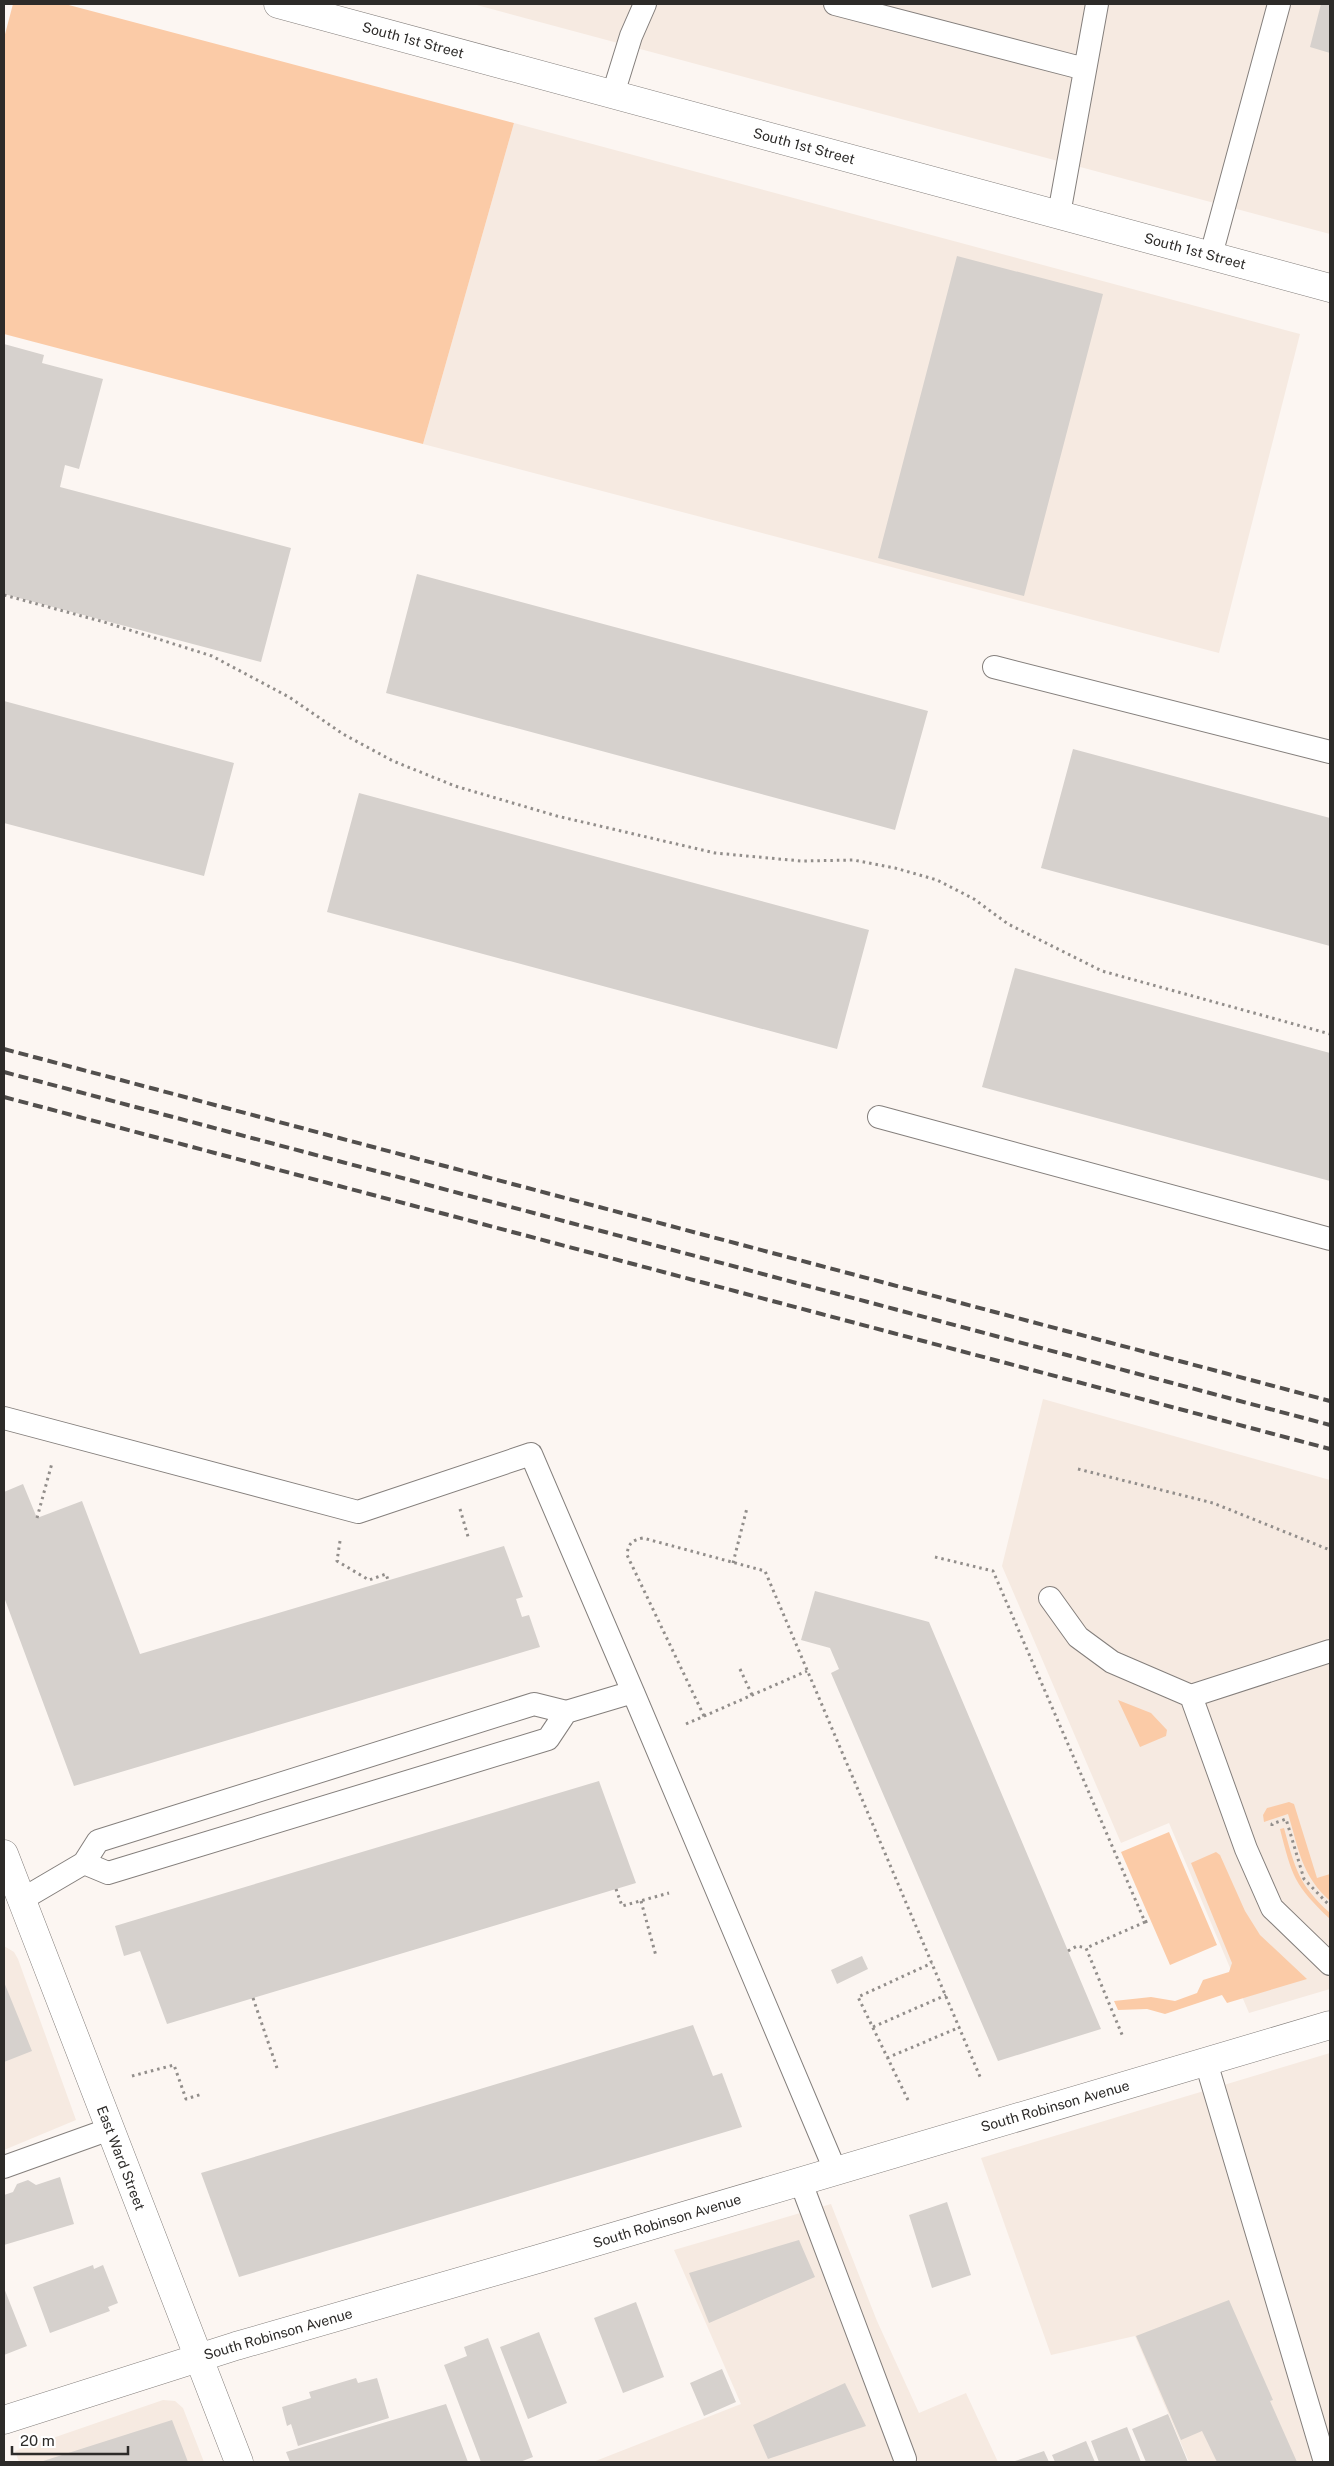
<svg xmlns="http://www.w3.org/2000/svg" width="1334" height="2466" viewBox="0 0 1334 2466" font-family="'Public Sans',sans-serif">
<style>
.built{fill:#f6eae1}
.green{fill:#fbcba7}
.building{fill:#d6d1cd}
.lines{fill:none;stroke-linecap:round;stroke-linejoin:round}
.service-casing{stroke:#847f7c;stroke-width:24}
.minor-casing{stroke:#847f7c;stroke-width:29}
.tertiary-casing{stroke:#847f7c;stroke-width:29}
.path{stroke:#928e8b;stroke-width:3;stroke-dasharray:2.5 4;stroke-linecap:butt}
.service{stroke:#fff;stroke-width:22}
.minor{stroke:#fff;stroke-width:28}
.tertiary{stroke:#fff;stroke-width:28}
.rail{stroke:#524f4d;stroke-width:4;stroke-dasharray:10 5;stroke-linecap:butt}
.labels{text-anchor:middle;stroke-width:4;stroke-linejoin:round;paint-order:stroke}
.street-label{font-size:14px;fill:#2d2b29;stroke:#fff}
</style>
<rect width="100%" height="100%" fill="#fcf6f2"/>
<!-- built -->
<path class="built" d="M473 4H1330V234L845 104Z
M514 123 1300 334 1219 653 423 444Z
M1043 1399 1330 1480V1989L1249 2013 1169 1823 1121 1843 1002 1566Z
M4 1946 14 1952 18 1959 76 2120 4 2150Z
M1330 2053V2462H1189L1135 2336 1051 2355 981 2158Z
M831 2204 877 2321 919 2413 966 2393 998 2462H593L741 2404 674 2250Z
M163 2400 175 2401 183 2408 204 2462H19L15 2451Z"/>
<!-- green -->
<path class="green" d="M13 4H65L514 123 423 444 4 334V38Z
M1118 1700 1151 1713 1167 1730 1166 1736 1140 1747Z
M1289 1802 1294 1804 1317 1878 1330 1874V1901C1301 1875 1299 1849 1288 1814L1264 1822 1263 1815 1267 1808Z
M1284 1828C1295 1868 1298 1884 1330 1913V1919C1294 1885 1292 1876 1280 1829Z
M1169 1832 1217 1945 1170 1965 1121 1852Z
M1216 1852 1220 1855 1245 1911 1260 1935 1307 1979 1227 2003 1222 1995 1165 2014 1147 2009 1118 2010 1114 2001 1151 1997 1175 2001 1197 1993 1203 1980 1229 1972 1232 1963 1191 1863Z"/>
<!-- building -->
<path class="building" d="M1321 4H1330V53L1310 47Z
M957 256 1103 294 1024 596 878 558Z
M4 344 44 355 42 363 103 379 79 469 65 465 60 487 291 548 261 662 4 594Z
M417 574 928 711 895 830 386 693Z
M4 701 234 763 204 876 4 823Z
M1073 749 1330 818V946L1041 868Z
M359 793 869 930 837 1049 327 912Z
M1015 968 1330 1053V1181L982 1087Z
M23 1484 37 1518 82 1501 140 1654 504 1546 523 1597 516 1599 522 1617 529 1615 540 1647 74 1786 4 1597V1492Z
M815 1591 929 1622 1101 2029 998 2061 831 1673 839 1669 830 1648 801 1640Z
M599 1781 636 1883 167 2024 140 1951 124 1956 115 1926Z
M862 1956 868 1969 837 1984 831 1970Z
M4 1982 32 2051 4 2062Z
M693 2025 713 2076 722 2073 742 2127 239 2277 201 2173Z
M60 2177 74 2224 4 2245V2195L13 2192 17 2184 28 2180 36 2185Z
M947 2202 971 2275 932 2288 909 2215Z
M799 2240 815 2277 709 2323 689 2273Z
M93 2265 94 2269 103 2265 118 2303 108 2307 110 2311 50 2333 33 2287Z
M4 2288 27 2346 4 2355Z
M1229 2300 1273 2400 1270 2401 1297 2462H1217L1202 2431 1181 2440 1136 2336Z
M636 2302 664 2377 623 2393 594 2318Z
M539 2332 567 2403 528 2419 500 2347Z
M488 2338 533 2457 520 2462H481L444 2365 467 2356 464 2347Z
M722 2369 736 2402 704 2416 690 2383Z
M356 2378 358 2383 377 2378 389 2418 298 2446 291 2424 287 2426 282 2407 311 2398 309 2392Z
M845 2383 866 2426 768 2459 753 2425Z
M446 2404 468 2462H290L286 2452Z
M1168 2414 1188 2462H1146L1132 2429Z
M172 2420 188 2462H40Z
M1127 2427 1141 2462H1099L1091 2441Z
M1086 2441 1095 2462H1055L1052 2455Z
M1044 2451 1049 2462H1012Z"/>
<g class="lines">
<defs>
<path id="service" d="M835 4 1085 69
M613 94 631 36 645 4
M1059 214 1097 4
M1211 255 1279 4
M994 667 1330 752
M879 1117 1330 1239
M4 1418 358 1512 531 1454 633 1692
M1050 1598 1078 1637 1112 1662 1191 1696 1246 1849 1272 1908 1330 1964
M1191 1696 1330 1651
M566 1712 633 1692 835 2170
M21 1900 84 1863 98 1841 534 1704 566 1712 548 1739 108 1873 84 1863
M1206 2062 1325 2462
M4 2167 110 2129
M800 2180 905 2459"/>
<path id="minor" d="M4 1854 239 2462
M4 2420 236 2346 538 2259 1330 2025"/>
<path id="tertiary" d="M278 4 1330 288"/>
</defs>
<!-- service casing -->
<use href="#service" class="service-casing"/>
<!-- minor casing -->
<use href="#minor" class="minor-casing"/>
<!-- tertiary casing -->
<use href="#tertiary" class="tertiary-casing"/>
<!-- path -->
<path class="path" d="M4 595 104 622 212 656 289 697 343 734 393 761 455 786 557 816 715 853 801 861 853 860 895 868 937 880 974 899 1008 924 1102 971 1330 1034
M1078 1469 1213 1503 1330 1550
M460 1509 469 1540
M37 1518 52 1463
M340 1541 337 1561 369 1580 386 1574 388 1580
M935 1557 993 1571 1145 1922 1086 1948 1123 2037
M733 1563 747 1508
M740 1669 752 1695
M704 1716 627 1555C628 1544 632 1540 643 1538L765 1571 981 2079
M686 1724 807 1671
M1272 1826V1824L1286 1819 1304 1879 1330 1906
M616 1889 622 1906 669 1893
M641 1901 656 1956
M1145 1922 1150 1920
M1068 1951 1077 1946 1086 1948
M253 1998 278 2071
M873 2027 946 1995
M887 2058 960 2027
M132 2076 174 2065 186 2099 202 2094
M908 2100 858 1997 932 1963"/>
<!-- service -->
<use href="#service" class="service"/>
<!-- minor -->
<use href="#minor" class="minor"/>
<!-- tertiary -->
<use href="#tertiary" class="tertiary"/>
<!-- rail -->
<path class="rail" d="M4 1049 1330 1401
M4 1072 1330 1425
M4 1097 1330 1449"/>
</g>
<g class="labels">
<!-- street labels -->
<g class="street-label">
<text transform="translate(413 40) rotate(15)" y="5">South 1st Street</text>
<text transform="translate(804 146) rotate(15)" y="5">South 1st Street</text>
<text transform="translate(1195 251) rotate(15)" y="5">South 1st Street</text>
<text transform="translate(1055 2106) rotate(-16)" y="5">South Robinson Avenue</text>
<text transform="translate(121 2158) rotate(69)" y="5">East Ward Street</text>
<text transform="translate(667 2221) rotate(-17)" y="5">South Robinson Avenue</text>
<text transform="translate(278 2334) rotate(-16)" y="5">South Robinson Avenue</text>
</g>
</g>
<!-- border -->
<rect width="1334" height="2466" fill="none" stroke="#2d2b29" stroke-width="10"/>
<!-- scale -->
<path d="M12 2446v8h116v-8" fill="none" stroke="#2d2b29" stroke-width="2.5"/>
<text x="20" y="2446" font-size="15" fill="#2d2b29" stroke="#ffffff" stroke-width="4" paint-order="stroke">20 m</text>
</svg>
